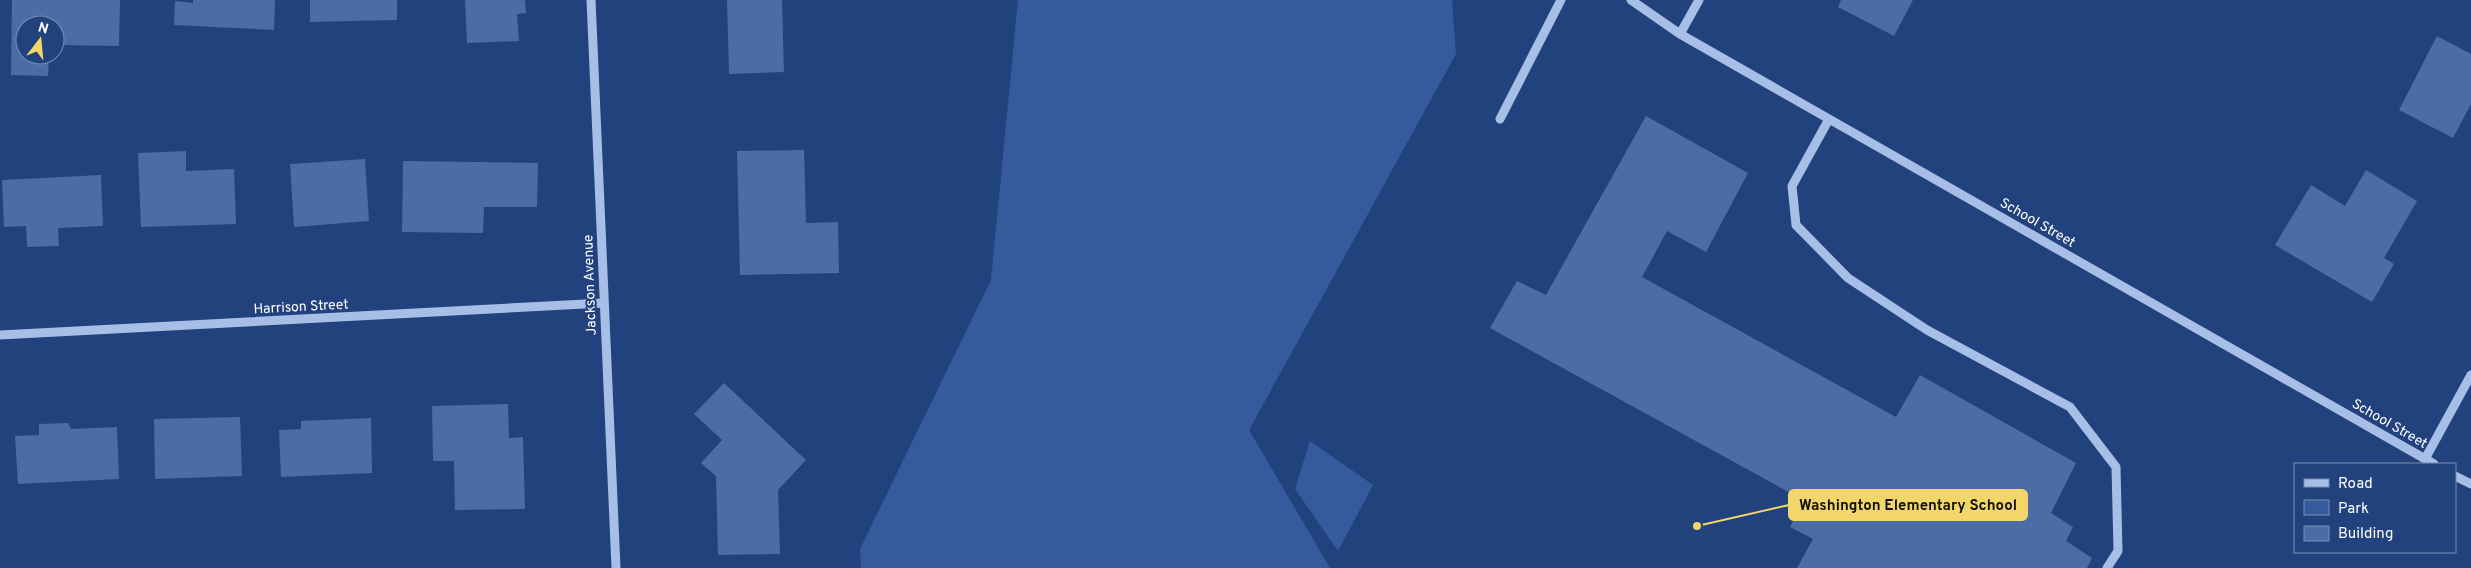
<svg xmlns="http://www.w3.org/2000/svg" width="2471" height="568" viewBox="0 0 2471 568" font-family="Overpass,sans-serif">
<style>
.green{fill:#355b9c}
.building{fill:#4b6ca7}
.lines{fill:none;stroke-linecap:round;stroke-linejoin:round}
.minor{stroke:#a7bee6;stroke-width:9}
.labels{text-anchor:middle;stroke-width:4;stroke-linejoin:round;paint-order:stroke}
.street-label{font-size:14px;fill:#fff;stroke:#22427e}
.leader{fill:none;stroke:#f2d669;stroke-width:2}
.callout-dot{fill:#f2d669;stroke:#22427e;stroke-width:2}
.callout{fill:#f2d669;stroke:#f2d669;stroke-width:2}
.callout-label{font-size:15px;text-anchor:middle;font-weight:bold;fill:#111}
</style>
<rect width="100%" height="100%" fill="#22427e"/>
<!-- green -->
<path class="green" d="M1018 0H1452L1456 54 1249 430 1330 568H861L860 549 991 280Z
M1310 441 1373 485 1338 551 1295 489Z"/>
<!-- building -->
<path class="building" d="M12 0H120L119 46 55 45V25H25V55H49L48 76 11 75Z
M193 0H275L274 30 174 25 175 1 193 3Z
M310 0H397V20L310 22Z
M465 0H525L526 13 517 14 519 41 467 43Z
M727 0H782L784 72 729 74Z
M1841 0H1913L1894 36 1838 7Z
M2437 36 2471 54V104L2453 138 2399 110Z
M1646 116 1748 173 1706 252 1667 231 1642 277 1896 417 1920 375 2076 463 2051 513 2073 527 2066 541 2092 558 2087 568H1797L1813 539 1790 527 1803 500 1490 328 1517 281 1546 295Z
M804 150 806 223 838 222 839 273 740 275 737 151Z
M186 151V171L234 169 236 224 141 227 138 153Z
M365 159 369 221 294 227 290 164Z
M403 161 538 163 537 207H484L483 233 402 232Z
M2366 170 2417 201 2384 258 2394 264 2372 302 2275 245 2311 185 2345 206Z
M101 175 103 226 58 228 59 246 27 247 26 226 4 227 2 180Z
M724 383 806 460 778 490 780 554 718 555 716 476 701 463 722 440 694 414Z
M508 404 509 438 523 437 525 509 455 510 454 461H433L432 406Z
M240 417 242 476 155 479 154 419Z
M371 418 372 473 281 477 279 430 301 429V421Z
M68 423 71 429 117 427 119 479 18 484 15 436 39 435V424Z"/>
<g class="lines">
<!-- minor -->
<path class="minor" d="M591 0 616 568
M1631 0 1680 34 2434 464
M1680 34 1699 0
M1500 119 1561 0
M1829 119 1792 186 1796 225 1848 278 1927 330 2070 407 2116 467 2118 551 2107 568
M0 335 604 303
M2425 459 2471 375
M2455 476 2471 484"/>
</g>
<g class="labels">
<!-- street labels -->
<g class="street-label">
<text transform="translate(2038 222) rotate(30)" y="5">School Street</text>
<text transform="translate(589 285) rotate(-92)" y="5">Jackson Avenue</text>
<text transform="translate(301 306) rotate(-3)" y="5">Harrison Street</text>
<text transform="translate(2390 423) rotate(30)" y="5">School Street</text>
</g>
</g>
<!-- callouts -->
<path class="leader" d="M1697 526L1789 505"/>
<circle class="callout-dot" cx="1697" cy="526" r="5"/>
<rect class="callout" x="1789" y="490" width="238" height="30" rx="5"/>
<g class="callout-label">
<text x="1908" y="510">Washington Elementary School</text>
</g>
<!-- legend -->
<rect x="2294" y="463" width="162" height="90" fill="#22427e" stroke="#7a8eb2"/>
<rect x="2304" y="479" width="25" height="8" fill="#a7bee6" stroke="#7a8eb2"/>
<text x="2338" y="488" font-size="15" fill="#ffffff">Road</text>
<rect x="2304" y="500" width="25" height="15" fill="#355b9c" stroke="#7a8eb2"/>
<text x="2338" y="513" font-size="15" fill="#ffffff">Park</text>
<rect x="2304" y="526" width="25" height="15" fill="#4b6ca7" stroke="#7a8eb2"/>
<text x="2338" y="538" font-size="15" fill="#ffffff">Building</text>
<!-- north arrow -->
<g transform="translate(40 40) rotate(16)"><circle r="24" fill="#22427e" stroke="#7a8eb2"/>
<path d="M0-4L9 19L0 12L-9 19Z" fill="#f2d669"/>
<text y="-8" font-size="14" font-weight="bold" text-anchor="middle" fill="#ffffff">N</text>
</g>
</svg>
